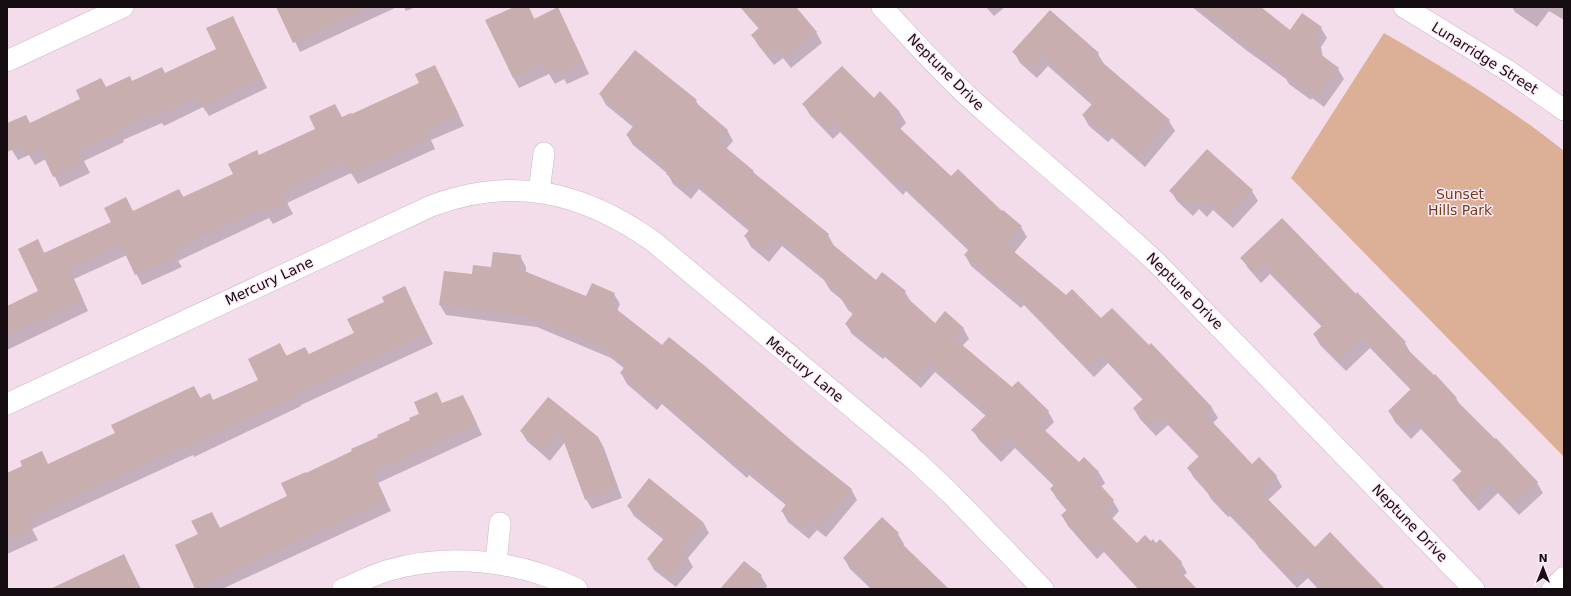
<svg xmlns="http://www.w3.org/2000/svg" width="1571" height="596" viewBox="0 0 1571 596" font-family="'DejaVu Sans',sans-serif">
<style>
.green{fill:#dcaf97}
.shadow{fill:#0003}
.building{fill:#c8aeaf}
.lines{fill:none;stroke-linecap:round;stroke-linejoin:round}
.minor-casing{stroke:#ccb6c3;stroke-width:22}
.tertiary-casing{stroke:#ccb6c3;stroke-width:23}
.minor{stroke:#fff;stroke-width:21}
.tertiary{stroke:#fff;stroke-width:22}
.labels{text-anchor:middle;stroke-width:3;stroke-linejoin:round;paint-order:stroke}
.street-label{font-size:14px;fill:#150d12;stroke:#ffecf7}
.park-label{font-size:14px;fill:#743b17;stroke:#ffecf7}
</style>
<rect width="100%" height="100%" fill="#f4ddeb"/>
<!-- green -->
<path class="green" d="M1384 33C1446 69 1508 106 1564 151V457L1291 178Z"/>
<!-- shadow -->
<path class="shadow" d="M278 7H397L300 52Z
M404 7H416L406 11Z
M517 7H528L535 20 558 9 589 74 567 84 564 79 555 84 549 74 519 88 513 77Z
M740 7H795L816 32 822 43 791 68 783 58 774 65 758 45 752 35 759 29Z
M986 7H1005L994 16Z
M1192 7H1259L1290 31 1321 28 1327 38 1321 47 1323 58 1338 69 1344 79 1324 107 1312 98 1311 100 1289 84 1286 79 1246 50Z
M1512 7H1564V20L1549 11 1537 27 1515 12Z
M238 28 267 88 209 116 203 107 164 126 162 123 123 140 124 142 84 161 90 173 60 187 46 159 35 165 29 155 18 160 12 150 7 139V125L30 124 106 88 165 74 218 49Z
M1014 52 1098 54 1104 64 1169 121 1175 131 1145 167 1112 138 1108 142 1089 126 1083 115 1092 105 1048 66 1037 78 1020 63Z
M435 66 464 126 431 140 435 149 358 184 351 173 287 203 293 214 273 224 269 218 178 261 182 267 142 285 127 255 74 279 88 311 7 350V307L39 292 37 241 45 254 179 190 184 198 234 174 259 156 421 83Z
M880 93 900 113 906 123 900 129 951 178 1021 227 1027 237 1014 253 1066 296 1101 319 1149 347 1151 345 1212 408 1218 418 1212 424 1252 466 1276 476 1282 487 1268 500 1315 548 1385 589H1318L1308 578 1297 588 1259 548 1255 542 1230 516 1228 517 1211 499 1207 492 1194 478 1188 468 1200 458 1168 425 1156 436 1140 419 1134 409 1143 400 1108 363 1094 377 1024 305 1021 308 971 266 965 255 969 251 906 191 903 195 840 132 833 139 810 115 804 105 874 99Z
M600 94 696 101 700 108 727 130 733 141 726 149 755 175 828 235 834 246 876 282 905 292 911 302 935 324 963 328 969 339 962 346 1012 388 1048 411 1054 422 1045 431 1079 463 1084 458 1099 473 1105 483 1101 487 1113 501 1119 511 1112 519 1136 545 1151 543 1181 562 1187 573 1183 576 1196 589H1138L1104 552 1097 559 1068 526 1062 516 1067 511 1057 499 1051 489 1054 486 1015 448 1001 462 979 440 973 430 986 416 935 372 921 388 885 357 883 359 852 334 846 324 854 315 848 310 842 300 830 290 824 280 782 246 769 262 751 247 745 236 749 231 699 189 691 199 673 184 668 174 633 145 627 135 633 127 606 105Z
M1207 151 1252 191 1258 201 1233 228 1213 210 1207 217 1199 209 1193 216 1177 201 1171 191Z
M1282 219 1356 295 1405 343 1411 354 1456 398 1460 405 1537 483 1543 493 1519 515 1498 493 1479 511 1460 490 1454 480 1462 472 1421 429 1411 439 1395 422 1389 411 1411 390 1370 348 1346 371 1320 345 1314 334 1322 327 1270 274 1261 283 1248 268 1242 258Z
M520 256 526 267V272L587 298 614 294 620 304 617 311 851 489 857 500 826 537 817 530 809 539 788 522 782 511 787 506 749 475 747 478 662 404 657 410 627 384 621 373 625 369 611 358 537 327 446 315 440 305 473 275Z
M405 288 433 344 301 405V406L194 457 193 455 32 529 38 540 7 554V474L48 465 116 434 194 387 201 399 213 401 259 380 280 345 287 356 308 355 355 334 386 302Z
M549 398 598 437 604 448 622 498 592 509 586 499 565 442 550 461 527 441 521 431Z
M443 404 469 407 482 435 378 483 391 511 222 589H197L176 546 220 528 288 497 306 475Z
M628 506 703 522 709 533 688 558 693 567 676 587 654 570 648 559 664 540 634 516Z
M882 519 898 534 904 544 903 546 947 589H871L850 569 844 558Z
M124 555 141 589H71Z
M761 576 767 586 765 589H721Z"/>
<!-- building -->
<path class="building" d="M276 7H369L293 43Z
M514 7H529L534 19 558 7 584 63 560 74 558 69 548 74 543 63 513 78 485 20Z
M741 7H796L817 32 785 58 776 48 768 55 751 35 759 28Z
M1197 7H1261L1290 30 1302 13 1322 27 1315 36 1320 54 1339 68 1318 97 1306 88 1304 90 1281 73 1283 71Z
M1050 10 1099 53 1096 57 1170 120 1138 157 1105 128 1102 132 1082 115 1094 102 1042 56 1031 68 1012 52Z
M233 16 262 78 202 106 197 97 157 116 156 113 118 129 119 132 79 151 84 163 53 177 40 149 28 155 23 145 7 152V123L26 115 30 123 80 99 76 90 101 78 106 87 130 76 132 81 162 67 165 73 216 49 206 28Z
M635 50 697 100 695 102 728 130 718 141 754 171 753 172 829 234 826 239 876 280 882 272 906 291 903 294 935 323 945 311 964 328 954 338 1012 387 1018 381 1049 411 1037 423 1079 462 1084 457 1099 472 1094 478 1114 500 1104 510 1137 543 1145 535 1151 541 1153 539 1156 543 1160 539 1182 562 1176 567 1197 589H1140L1097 543 1090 549 1073 531 1074 529 1061 515 1068 509 1050 489 1055 483 1008 438 995 452 971 430 988 413 929 362 915 379 878 347 876 350 845 324 855 311 841 299 843 296 823 279 825 276 776 236 763 252 744 236 751 228 693 179 685 189 666 174 669 170 626 135 635 124 599 94Z
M435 65 459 115 426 130 430 138 351 174 345 162 282 192 288 204 266 214 263 208 173 250 176 256 135 275 121 245 69 269 83 300 7 335V306L38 291 18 249 38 239 44 253 111 222 104 208 126 197 133 211 179 189 183 197 233 174 228 164 257 150 259 155 315 129 309 116 335 104 342 117 351 113 352 114 419 83 415 74Z
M842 66 874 98 880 91 900 112 892 121 951 176 958 169 1002 211 1003 210 1022 226 1006 245 1066 295 1072 289 1101 318 1112 308 1149 345 1151 343 1212 407 1205 414 1252 464 1259 457 1277 476 1260 491 1315 547 1330 532 1385 589H1321L1301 568 1291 578 1252 538 1253 537 1224 506 1222 507 1204 489 1205 487 1187 468 1200 455 1161 416 1150 426 1133 408 1144 398 1101 354 1088 367 1017 295 1015 298 964 255 970 248 900 182 896 185 833 122 826 129 802 104Z
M1207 149 1253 190 1227 219 1207 201 1201 207 1192 199 1186 206 1169 191Z
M1282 218 1356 294 1357 292 1406 342 1403 345 1434 375 1435 374 1457 398 1455 399 1495 439 1496 438 1538 482 1513 505 1491 483 1473 501 1452 480 1463 470 1415 419 1404 429 1388 411 1412 388 1364 338 1339 361 1313 334 1323 325 1264 264 1255 273 1240 258Z
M493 252 521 255 519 269 586 296 592 283 615 293 610 304 662 345 669 337 705 366 800 448 852 489 820 528 810 520 803 529 781 511 788 502 743 465 741 468 655 395 651 400 633 385 634 384 620 373 626 365 604 348 530 317 439 305 444 271 472 274 473 265 491 267Z
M405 286 427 334 296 394V396L187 447 186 445 27 519 33 529 7 541V473L22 466 20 461 42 451 48 464 115 433 111 425 194 386 200 398 210 393 213 400 258 380 248 359 280 343 286 356 305 347 309 354 354 333 347 319 384 302 382 297Z
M437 392 442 403 463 395 477 424 373 472 386 500 195 589 175 545 198 534 191 521 212 512 220 528 287 496 281 483 306 472V473L352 451 351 449 378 437 377 435 410 420 409 418 419 414 414 402Z
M547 396 598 437 617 488 585 500 560 431 544 451 520 431 548 397Z
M649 478 703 522 681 550 627 506Z
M882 517 899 533 895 537 949 589H875L843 558Z
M665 537 688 556 670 577 647 559Z
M124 554 140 589H50Z
M744 561 762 575 750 589H720Z"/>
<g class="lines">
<defs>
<path id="minor" d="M882 7C911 38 939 70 971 99 1032 155 1098 207 1158 264L1474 589
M1404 7 1510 72 1564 110
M7 61 123 7
M539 192 544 153
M7 404 431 206C513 175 584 192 654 242L915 460 951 494 1043 589
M496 563 500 523
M343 589C357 583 371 576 386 571 448 552 519 560 577 589"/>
<path id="tertiary" d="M1553 589 1564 578"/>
</defs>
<!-- minor casing -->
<use href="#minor" class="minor-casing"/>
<!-- tertiary casing -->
<use href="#tertiary" class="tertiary-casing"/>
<!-- minor -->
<use href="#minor" class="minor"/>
<!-- tertiary -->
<use href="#tertiary" class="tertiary"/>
</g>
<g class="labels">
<!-- street labels -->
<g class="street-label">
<text transform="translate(1485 58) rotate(32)" y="5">Lunarridge Street</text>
<text transform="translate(946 72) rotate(45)" y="5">Neptune Drive</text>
<text transform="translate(269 281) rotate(-25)" y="5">Mercury Lane</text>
<text transform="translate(1185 291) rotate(45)" y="5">Neptune Drive</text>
<text transform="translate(805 369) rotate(39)" y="5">Mercury Lane</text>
<text transform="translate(1410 523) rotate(46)" y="5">Neptune Drive</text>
</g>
<!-- park labels -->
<g class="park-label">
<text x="1460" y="199">Sunset<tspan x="1460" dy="16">Hills Park</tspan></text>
</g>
</g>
<!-- border -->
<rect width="1571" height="596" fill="none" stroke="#150d12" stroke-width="16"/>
<!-- north arrow -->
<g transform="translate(1543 568)" stroke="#ffecf7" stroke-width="3" paint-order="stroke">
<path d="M0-3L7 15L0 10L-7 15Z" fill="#150d12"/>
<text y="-6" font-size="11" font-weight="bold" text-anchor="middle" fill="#150d12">N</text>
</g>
</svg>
